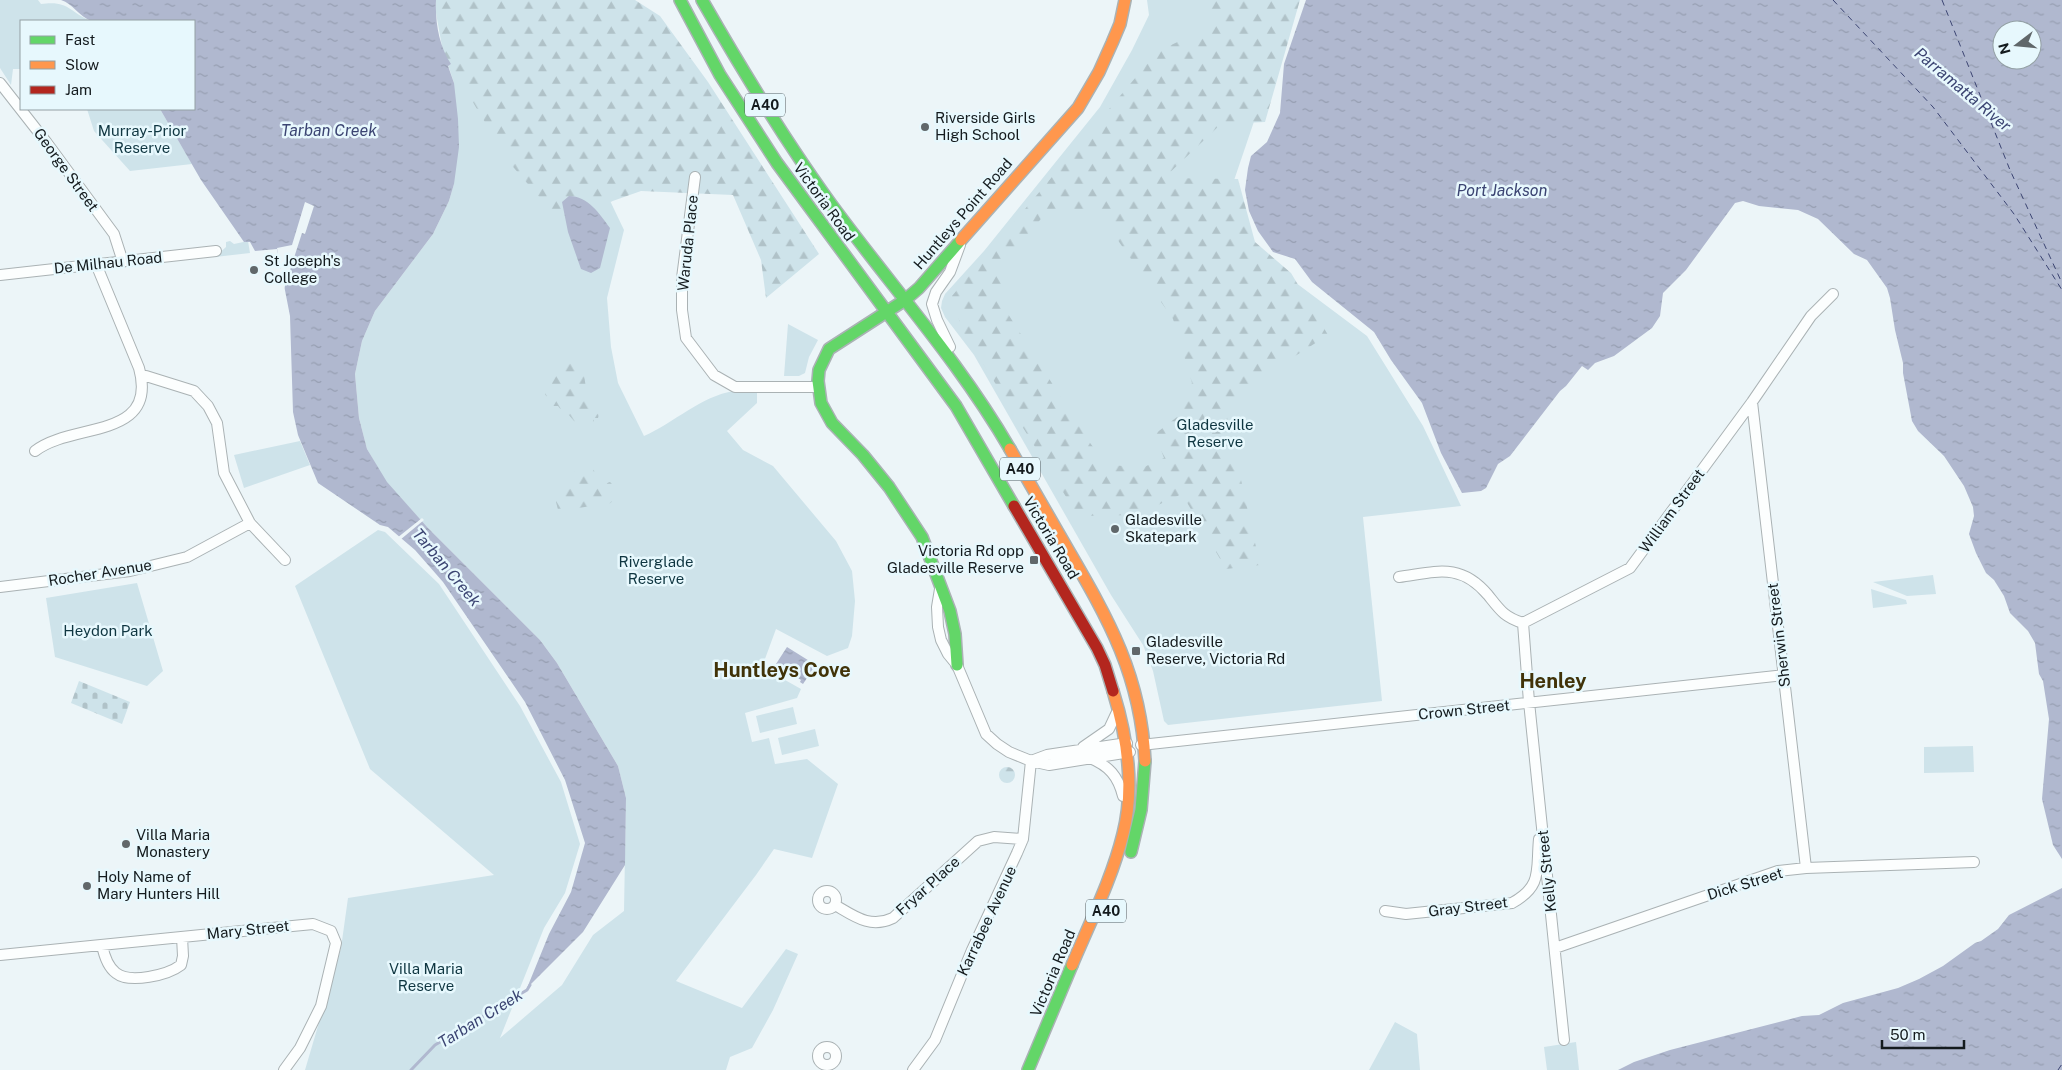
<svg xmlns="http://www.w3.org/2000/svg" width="2062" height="1070" viewBox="0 0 2062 1070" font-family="'Public Sans',sans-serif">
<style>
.green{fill:#cee3ea}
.forest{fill:url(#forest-firs);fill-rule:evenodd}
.cemetery{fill:url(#cemetery-stones)}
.water{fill:url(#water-ripples);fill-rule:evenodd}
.pier{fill:#ecf5f8}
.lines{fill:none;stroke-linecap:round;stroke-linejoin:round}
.stream{stroke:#b0b8cf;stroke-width:3}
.ferry{stroke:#3b4472;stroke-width:1;stroke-dasharray:6 5;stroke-linecap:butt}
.street-casing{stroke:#aab2b4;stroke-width:12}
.fast-casing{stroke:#aab2b4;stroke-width:14}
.slow-casing{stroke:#aab2b4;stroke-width:14}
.jam-casing{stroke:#aab2b4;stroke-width:14}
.street{stroke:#fcfefe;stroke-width:10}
.fast{stroke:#63d668;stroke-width:11}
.slow{stroke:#ff974d;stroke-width:11}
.jam{stroke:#b3261e;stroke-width:11}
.poi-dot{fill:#60676a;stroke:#e7f8fd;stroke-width:2}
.labels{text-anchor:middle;stroke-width:5;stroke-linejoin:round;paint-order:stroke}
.shield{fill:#e7f8fd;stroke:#535d61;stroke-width:1}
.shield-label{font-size:14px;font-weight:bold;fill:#141b1e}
.poi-label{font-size:15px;fill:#141b1e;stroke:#e7f8fd;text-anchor:start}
.park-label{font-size:15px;fill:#0f3641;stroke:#e7f8fd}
.street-label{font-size:15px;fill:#141b1e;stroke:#e7f8fd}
.water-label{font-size:16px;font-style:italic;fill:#3b4472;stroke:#e7f8fd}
.district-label{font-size:20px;font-weight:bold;fill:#413309;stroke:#e7f8fd}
</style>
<defs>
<pattern id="forest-firs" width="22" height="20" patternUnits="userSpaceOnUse" patternTransform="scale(1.25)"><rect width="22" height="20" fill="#cee3ea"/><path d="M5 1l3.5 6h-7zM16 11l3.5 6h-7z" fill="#b0c2c8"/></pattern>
<pattern id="cemetery-stones" width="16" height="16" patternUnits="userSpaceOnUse" patternTransform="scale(1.25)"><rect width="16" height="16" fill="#cee3ea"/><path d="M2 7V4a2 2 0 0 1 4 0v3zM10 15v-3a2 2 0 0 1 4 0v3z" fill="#b0c2c8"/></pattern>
<pattern id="water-ripples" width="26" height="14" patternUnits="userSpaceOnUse" patternTransform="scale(1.25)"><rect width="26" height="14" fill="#b0b8cf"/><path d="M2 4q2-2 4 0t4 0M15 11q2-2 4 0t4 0" fill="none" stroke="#969eb1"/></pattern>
</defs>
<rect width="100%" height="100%" fill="#ecf5f8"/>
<!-- green -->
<path class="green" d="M0 0H38L41 4C69 0 69 12 91 21H21V69H13L11 85 0 68Z
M1147 0H1290L1282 39 1226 204 1252 250 1367 336 1423 426 1461 506 1363 517 1382 701 1168 725 1164 721 1153 671 1143 645 1111 595 974 355 945 317 941 308 942 301 945 294 984 251 1100 107 1132 50 1149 15Z
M456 63 592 163 624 230 607 298 611 347 618 383 644 436C674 423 701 396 734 391 741 389 750 391 757 391V403L727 431 743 450 773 466 836 541 852 571 855 601 852 636 848 648 827 656 776 629 762 667 801 689 797 698 745 713 752 742 769 738 775 764 807 759 838 784 812 858 774 849 756 875 676 981 742 1008 786 949 798 954 773 1010 752 1048 730 1057 726 1070H305L341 948 348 898 494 875 370 769 295 586 378 530 385 532 439 584 520 706 561 782 580 844 565 893 544 928 500 1038 562 985 593 935 624 911 626 798 618 766 557 663 540 640 428 528 386 482 367 449 359 418 355 374 362 341 375 311 433 234 449 201 454 184V83L448 65Z
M87 109H160L192 164 130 171 94 131Z
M230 241 234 244 248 241 250 253 215 257 226 247V242Z
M788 324 818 340 809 357 805 373 799 376H784Z
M300 441 310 465 244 488 234 455Z
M1933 575 1936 594 1907 596 1873 582Z
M137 583 163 671 147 686 55 657 46 598Z
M1871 589 1906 600 1907 604 1873 608Z
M793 707 797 724 760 733 756 716Z
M815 729 819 746 782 755 778 738Z
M1973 746 1974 772 1924 773V747Z
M1395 1022 1417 1034 1420 1070H1369Z
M1576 1042 1579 1070H1547L1544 1047Z"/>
<!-- forest -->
<path class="forest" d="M436 0H635L660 16 708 82 819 254 766 298 761 260 733 195 641 191 559 220 508 161 443 52 436 13Z
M1205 0H1300L1265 122 1221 124 1164 178 1238 179 1255 242 1291 273 1328 335 1278 367 1225 408 1260 565 1226 569 1182 494 1136 515 1078 516 962 330 952 296 1157 52 1214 24ZM1096 209 1173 319 1192 383 1177 417 1155 434 1164 458 1144 467 1106 465 1088 440 1003 306V263L1046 213Z
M572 357 582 362 586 388 592 390 591 396 594 399 592 405 599 414 598 418H594V423L591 425 583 424V426L580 425 579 429 574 426V421L568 414 565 415 558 406H552L545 394 552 382 550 381 553 374 552 366 553 362Z
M583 465H591L598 478 607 483 610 482 613 485 611 488 614 489 612 492V496L614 500 604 508 598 510 591 506 572 509 561 508V521L556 502 557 495 571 479 575 471Z
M999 775a8 8 0 1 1 16 0a8 8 0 1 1-16 0Z"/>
<!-- cemetery -->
<path class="cemetery" d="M79 681 130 702 122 724 71 703Z"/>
<!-- water -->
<path class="water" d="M61 0H436C435 22 439 46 451 64L448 66 454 83 458 119 459 147 454 184 449 201 433 234 375 311 362 341 355 374 359 418 367 449 387 482 428 528 540 640 557 663 618 766 626 798 625 865 583 932 527 988 549 934 571 892 585 843 565 780 525 702 443 582 415 550 388 527 380 525 318 483 298 435 293 412 290 316 277 249 255 251 250 242H244L201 180 160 109H194V21H91C79 16 73 4 61 0Z
M1306 0H2062V859L2053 845 2042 799 2049 719 2043 681 2039 674 2035 643 2028 631 2010 613 2004 596 1994 580 1986 573 1976 553 1969 534 1974 516 1973 507 1964 486 1944 456 1918 431 1912 421 1903 373V363L1895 330 1890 298 1887 288 1867 260 1854 254 1818 219 1798 210 1759 206 1743 201 1735 203 1686 270 1663 293 1660 316 1652 328 1614 356 1595 363 1588 370 1582 366 1566 386 1560 391 1510 456 1498 464 1486 488 1481 491 1462 493 1441 453 1422 403 1391 360 1374 332 1312 282 1295 259 1273 252 1258 231 1249 211 1245 190 1248 168 1251 156 1267 142 1280 113 1284 64ZM2002 30H2032V60H2002Z
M569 196C588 196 599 213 610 228L600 268 591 273 581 269 568 232 562 202Z
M787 647 811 662 813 660 817 663 803 684 800 682 801 680 776 664Z
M2062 888V1070H1618L1634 1062 1670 1050 1802 1016 1819 1015 1843 1003 1898 988 1919 979 1943 966 1975 943 1981 941 1998 929 2009 915Z"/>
<!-- pier -->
<path class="pier" d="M305 202 314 206 305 234 302 233 284 289 277 248 292 245Z
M422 518 424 520 400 540 397 538Z"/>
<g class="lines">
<!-- stream -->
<path class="stream" d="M411 1070 435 1045 527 990 530 985"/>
<!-- ferry -->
<path class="ferry" d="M1833 0 1933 107 2014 214 2062 290
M1942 0 2010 170 2062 283
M2058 1070 2062 1064"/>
<defs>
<path id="street" d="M0 83 47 143 114 234 123 262
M695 177 682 278V310L686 338 714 375 735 387H816
M0 275 216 251
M950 347 937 320 932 304 936 292 950 272 960 245
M141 376H146L194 391 208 406 217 423 224 473 250 523 285 560
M1752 402 1806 868
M35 451C72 422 159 440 139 368L96 264
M1399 577C1436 572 1460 562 1488 595 1500 610 1504 617 1523 623
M0 587 130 571 187 557 250 523
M940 589 937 607 938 627 941 640 948 654 957 665 986 734 997 744 1009 752 1031 761 1049 765 1130 752
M1523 623 1630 568 1752 402 1811 316 1833 294
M1523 623 1529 702 1564 1040
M1141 745 1784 675
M1083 747 1109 729 1116 714
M1090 758C1109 766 1118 776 1123 796
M1031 761 1047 755 1127 743
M818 900a9 9 0 1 1 18 0a9 9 0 1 1-18 0Z
M835 905C854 916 870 929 893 918L978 841 994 837 1023 839
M1385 911 1406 914 1512 903C1543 886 1536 870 1539 839
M102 945C104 955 108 967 116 973 130 984 168 975 181 965L183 956 182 937
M1555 948 1778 871 1806 868 1974 862
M0 955 313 924 331 931 336 943 321 1006 300 1048 284 1070
M818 1056a9 9 0 1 1 18 0a9 9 0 1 1-18 0Z
M913 1070 935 1040 972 950 1017 853 1023 839 1031 761"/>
<path id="fast" d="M680 0 720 75 777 163 956 406 1014 506
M702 0C742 70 784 139 831 204 891 286 959 361 1010 449
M957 665 955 634 950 611 922 537 889 487 863 455 832 423 821 403 818 381 819 370 829 349 905 300 919 288 961 240
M1131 852 1141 810 1145 761
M1028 1070 1072 965"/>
<path id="slow" d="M961 240 1078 108 1099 72 1112 43 1120 24 1125 0
M1010 449C1029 482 1048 515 1067 548 1109 620 1141 676 1145 761
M1072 965C1090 922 1112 879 1123 834 1135 787 1127 736 1113 691"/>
<path id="jam" d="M1014 506 1097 648 1105 665 1113 691"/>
</defs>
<!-- street casing -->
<use href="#street" class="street-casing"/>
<!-- fast casing -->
<use href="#fast" class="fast-casing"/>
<!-- slow casing -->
<use href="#slow" class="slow-casing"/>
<!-- jam casing -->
<use href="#jam" class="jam-casing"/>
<!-- street -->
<use href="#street" class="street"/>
<!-- fast -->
<use href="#fast" class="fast"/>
<!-- slow -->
<use href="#slow" class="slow"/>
<!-- jam -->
<use href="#jam" class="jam"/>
</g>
<!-- markers -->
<g class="poi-dot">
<circle cx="925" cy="127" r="5"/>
<circle cx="254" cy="270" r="5"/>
<circle cx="1115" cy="529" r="5"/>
<rect x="1029" y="555" width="10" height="10" rx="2.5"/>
<rect x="1131" y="646" width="10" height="10" rx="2.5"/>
<circle cx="126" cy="844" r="5"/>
<circle cx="87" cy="886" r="5"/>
</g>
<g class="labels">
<!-- shield labels -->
<g class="shield">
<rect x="745" y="93.5" width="40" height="23" rx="4"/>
<rect x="1000" y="457.5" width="40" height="23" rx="4"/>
<rect x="1086" y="899.5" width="40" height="23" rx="4"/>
</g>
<g class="shield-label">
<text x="765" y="110">A40</text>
<text x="1020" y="474">A40</text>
<text x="1106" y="916">A40</text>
</g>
<!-- poi labels -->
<g class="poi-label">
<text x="935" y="123">Riverside Girls<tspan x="935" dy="17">High School</tspan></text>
<text x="264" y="266">St Joseph's<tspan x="264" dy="17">College</tspan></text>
<text x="1125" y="525">Gladesville<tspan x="1125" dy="17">Skatepark</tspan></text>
<text x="1024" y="556" text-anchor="end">Victoria Rd opp<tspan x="1024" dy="17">Gladesville Reserve</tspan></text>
<text x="1146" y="647">Gladesville<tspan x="1146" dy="17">Reserve, Victoria Rd</tspan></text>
<text x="136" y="840">Villa Maria<tspan x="136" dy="17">Monastery</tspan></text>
<text x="97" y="882">Holy Name of<tspan x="97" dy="17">Mary Hunters Hill</tspan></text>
</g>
<!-- park labels -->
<g class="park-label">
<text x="142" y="136">Murray-Prior<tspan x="142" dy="17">Reserve</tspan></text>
<text x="1215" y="430">Gladesville<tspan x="1215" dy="17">Reserve</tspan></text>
<text x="656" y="567">Riverglade<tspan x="656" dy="17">Reserve</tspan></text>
<text x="108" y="636">Heydon Park</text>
<text x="426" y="974">Villa Maria<tspan x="426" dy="17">Reserve</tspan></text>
</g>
<!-- street labels -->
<g class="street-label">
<text transform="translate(66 170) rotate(54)" y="5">George Street</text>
<text transform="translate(824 202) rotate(54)" y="5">Victoria Road</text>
<text transform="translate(963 214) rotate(-49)" y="5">Huntleys Point Road</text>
<text transform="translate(688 243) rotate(-84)" y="5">Waruda Place</text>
<text transform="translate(108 263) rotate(-6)" y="5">De Milhau Road</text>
<text transform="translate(1672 511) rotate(-54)" y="5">William Street</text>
<text transform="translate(1051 538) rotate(59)" y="5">Victoria Road</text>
<text transform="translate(100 573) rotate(-9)" y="5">Rocher Avenue</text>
<text transform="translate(1779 635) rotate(-97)" y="5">Sherwin Street</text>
<text transform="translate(1464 710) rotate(-6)" y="5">Crown Street</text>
<text transform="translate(1547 871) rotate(-96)" y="5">Kelly Street</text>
<text transform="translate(1745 884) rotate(-17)" y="5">Dick Street</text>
<text transform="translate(928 886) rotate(-42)" y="5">Fryar Place</text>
<text transform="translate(1468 907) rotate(-7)" y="5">Gray Street</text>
<text transform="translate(987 921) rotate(-65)" y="5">Karrabee Avenue</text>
<text transform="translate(248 930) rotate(-6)" y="5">Mary Street</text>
<text transform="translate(1053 973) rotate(-67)" y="5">Victoria Road</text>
</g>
<!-- water labels -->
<g class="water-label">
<text transform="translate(1963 89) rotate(40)" y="6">Parramatta River</text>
<text x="329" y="136">Tarban Creek</text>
<text x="1502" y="196">Port Jackson</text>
<text transform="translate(447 567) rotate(50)" y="6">Tarban Creek</text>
<text transform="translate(480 1018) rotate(-32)" y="6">Tarban Creek</text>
</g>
<!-- district labels -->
<g class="district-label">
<text x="782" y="677">Huntleys Cove</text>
<text x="1553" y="688">Henley</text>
</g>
</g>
<!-- legend -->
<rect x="20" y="20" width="175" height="90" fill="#e7f8fd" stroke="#93a0a4"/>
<rect x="30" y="36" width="25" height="8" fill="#63d668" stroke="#93a0a4"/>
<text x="65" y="45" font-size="15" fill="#141b1e">Fast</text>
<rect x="30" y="61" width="25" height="8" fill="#ff974d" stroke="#93a0a4"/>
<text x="65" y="70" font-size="15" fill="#141b1e">Slow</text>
<rect x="30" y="86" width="25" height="8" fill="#b3261e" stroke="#93a0a4"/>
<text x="65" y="95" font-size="15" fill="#141b1e">Jam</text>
<!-- north arrow -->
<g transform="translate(2017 45) rotate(254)"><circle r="24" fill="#e7f8fd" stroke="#93a0a4"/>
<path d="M0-4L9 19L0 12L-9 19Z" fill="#60676a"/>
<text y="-8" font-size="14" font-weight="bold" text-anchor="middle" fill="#141b1e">N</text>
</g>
<!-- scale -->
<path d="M1882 1040v8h82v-8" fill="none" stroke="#141b1e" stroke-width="2.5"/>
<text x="1890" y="1040" font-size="15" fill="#141b1e" stroke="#e7f8fd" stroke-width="4" paint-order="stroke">50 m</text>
</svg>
